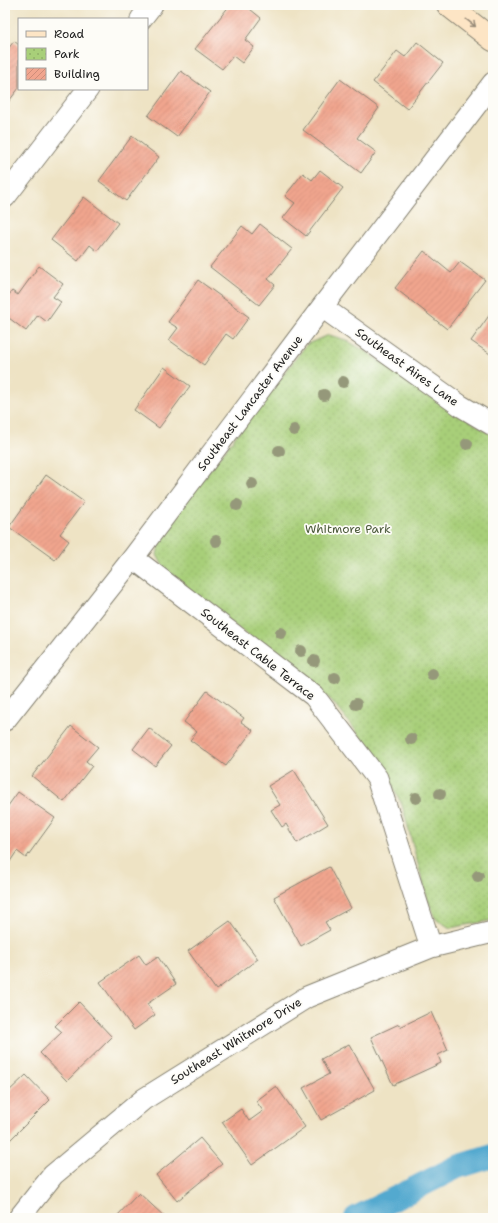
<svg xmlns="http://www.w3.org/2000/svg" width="498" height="1223" viewBox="0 0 498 1223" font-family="'Shantell Sans',sans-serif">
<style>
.park{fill:url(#park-dots);stroke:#62764a}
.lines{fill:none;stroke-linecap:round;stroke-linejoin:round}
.canal{stroke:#52a9cf;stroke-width:24}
.building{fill:url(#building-hatch)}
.minor-casing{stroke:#858070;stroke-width:23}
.secondary-casing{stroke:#858070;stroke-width:24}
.minor{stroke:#fff;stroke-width:21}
.secondary{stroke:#fde5c5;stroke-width:22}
.tree{fill:#95987a}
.oneway{stroke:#988b79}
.labels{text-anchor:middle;stroke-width:3.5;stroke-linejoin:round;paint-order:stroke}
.street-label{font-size:12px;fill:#1c1c1c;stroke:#fdfcf7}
.park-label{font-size:12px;fill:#4d5b3d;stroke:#fdfcf7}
</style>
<defs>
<pattern id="park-dots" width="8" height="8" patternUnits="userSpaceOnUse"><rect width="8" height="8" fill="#a8cf79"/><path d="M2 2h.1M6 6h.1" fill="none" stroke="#90b168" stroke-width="1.8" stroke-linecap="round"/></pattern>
<pattern id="building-hatch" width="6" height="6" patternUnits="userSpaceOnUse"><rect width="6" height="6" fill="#f1a58e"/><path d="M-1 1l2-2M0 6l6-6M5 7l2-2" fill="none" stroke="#ce8d7a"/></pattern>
</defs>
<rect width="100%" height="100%" fill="#fdfcf7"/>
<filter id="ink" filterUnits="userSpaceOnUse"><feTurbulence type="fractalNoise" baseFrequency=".025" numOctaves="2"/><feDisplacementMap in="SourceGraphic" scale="8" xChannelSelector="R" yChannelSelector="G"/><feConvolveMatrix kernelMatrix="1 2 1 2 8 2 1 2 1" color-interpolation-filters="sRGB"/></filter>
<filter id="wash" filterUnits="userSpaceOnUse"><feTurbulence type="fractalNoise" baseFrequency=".012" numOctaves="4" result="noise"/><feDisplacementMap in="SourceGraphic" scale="16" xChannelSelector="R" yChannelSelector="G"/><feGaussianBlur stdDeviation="0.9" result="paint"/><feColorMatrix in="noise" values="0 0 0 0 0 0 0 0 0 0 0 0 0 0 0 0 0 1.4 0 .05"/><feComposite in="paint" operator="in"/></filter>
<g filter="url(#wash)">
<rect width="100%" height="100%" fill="#eee3c4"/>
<!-- park -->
<path class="park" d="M329 335 346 340 365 351 493 436V920L450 928 435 918 428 901 402 805 381 763 353 727 331 700 176 580 164 568 157 555 161 533 307 344Z"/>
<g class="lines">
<!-- canal -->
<path class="canal" d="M356 1218 457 1167 493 1156"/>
</g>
<g id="blocks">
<!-- building -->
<path class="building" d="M230 5H245L261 18 245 40 254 47 242 63 233 56 222 69 195 49Z
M14 41 19 45V88L6 105 5 53Z
M417 42 443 63 407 109 373 82 397 51 405 57Z
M181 71 210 92 177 137 148 116Z
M340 79 379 108 357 138 376 152 361 173 303 130Z
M132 136 159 157 126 201 99 181Z
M320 170 343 188 306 236 283 218 295 203 285 196 303 173 312 180Z
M84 197 118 223 97 251 90 245 78 261 51 240Z
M260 224 292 249 268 279 275 285 259 305 210 267 242 226 252 234Z
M424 251 451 273 460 262 485 280 447 329 395 288Z
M39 266 63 284 53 297 61 302 47 322 38 315 26 331 5 315V300L12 291 18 295Z
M198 280 249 317 233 339 226 334 204 365 169 340 178 328 168 322Z
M493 310V356L471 341Z
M164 367 190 386 159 428 134 410Z
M46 475 84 502 60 534 69 541 55 560 9 527Z
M207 691 244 718 241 722 253 730 226 766 190 740 197 732 184 722Z
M71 726 98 747 86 761 92 766 64 802 32 776Z
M149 728 171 746 155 766 133 749Z
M294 770 328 824 297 843 286 824 282 827 271 810 280 805 268 786Z
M18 792 55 818 26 858 17 851 9 863 5 860V810Z
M329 867 351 908 325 922 330 930 301 946 274 897Z
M230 921 258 959 216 990 188 951Z
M139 955 146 965 158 957 176 984 147 1004 155 1015 134 1030 100 982Z
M79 1002 112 1037 67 1081 40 1053 62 1032 55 1026Z
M431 1012 448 1050 438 1055 441 1063 393 1085 371 1037 399 1024 400 1027Z
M349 1044 375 1090 321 1120 303 1088 329 1074 321 1059Z
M26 1075 50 1100 10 1140 5 1135V1091L7 1093Z
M276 1086 305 1127 252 1165 222 1122 241 1109 249 1121 263 1111 256 1101Z
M200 1138 222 1164 177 1201 156 1175Z
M139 1193 166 1218H115Z"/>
</g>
</g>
<g filter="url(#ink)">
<use href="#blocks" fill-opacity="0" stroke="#858070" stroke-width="1"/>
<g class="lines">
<defs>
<path id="minor" d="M141 19 152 5
M5 197 88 89
M322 307 461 406 493 425
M133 558 314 696 377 778 431 947
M5 720 133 558 322 307 493 83
M19 1218 53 1175 144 1099 307 997 431 947 493 932"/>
<path id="secondary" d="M448 5 493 40"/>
</defs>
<!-- minor casing -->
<use href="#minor" class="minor-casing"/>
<!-- secondary casing -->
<use href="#secondary" class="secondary-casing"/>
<!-- minor -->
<use href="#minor" class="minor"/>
<!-- secondary -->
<use href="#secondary" class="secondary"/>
</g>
<!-- trees -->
<g class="tree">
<circle cx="343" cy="382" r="6"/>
<circle cx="324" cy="395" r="6"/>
<circle cx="294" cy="430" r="6"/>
<circle cx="467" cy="444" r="6"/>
<circle cx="279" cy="451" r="6"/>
<circle cx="252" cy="484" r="6"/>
<circle cx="237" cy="505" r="6"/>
<circle cx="216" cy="541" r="6"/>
<circle cx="281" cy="633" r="6"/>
<circle cx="301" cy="651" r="6"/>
<circle cx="314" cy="661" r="6"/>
<circle cx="432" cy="674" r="6"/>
<circle cx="335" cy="678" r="6"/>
<circle cx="356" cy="704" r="6"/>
<circle cx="411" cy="739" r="6"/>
<circle cx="440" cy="794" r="6"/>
<circle cx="416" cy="798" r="6"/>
<circle cx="478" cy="876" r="6"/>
</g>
<!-- one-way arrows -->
<defs><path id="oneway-shaft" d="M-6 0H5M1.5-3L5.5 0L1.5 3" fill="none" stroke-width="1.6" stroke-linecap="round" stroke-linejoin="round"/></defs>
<use class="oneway" href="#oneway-shaft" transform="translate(471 23) rotate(38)"/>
</g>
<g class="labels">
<!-- street labels -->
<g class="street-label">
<text transform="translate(407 367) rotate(36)" y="4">Southeast Aires Lane</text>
<text transform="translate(250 403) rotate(-53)" y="4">Southeast Lancaster Avenue</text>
<text transform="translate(258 654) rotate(38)" y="4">Southeast Cable Terrace</text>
<text transform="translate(236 1041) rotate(-32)" y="4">Southeast Whitmore Drive</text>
</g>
<!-- park labels -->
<g class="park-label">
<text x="348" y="533">Whitmore Park</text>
</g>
</g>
<!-- margin -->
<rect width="498" height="1223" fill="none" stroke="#fdfcf7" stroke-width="20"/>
<!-- legend -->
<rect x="18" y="18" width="130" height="72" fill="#fdfcf7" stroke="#a3a29f"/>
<rect x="26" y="31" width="20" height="6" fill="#fde5c5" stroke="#a3a29f"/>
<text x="54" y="38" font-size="12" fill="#1c1c1c">Road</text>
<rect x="26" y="48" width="20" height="12" fill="url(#park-dots)" stroke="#a3a29f"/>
<text x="54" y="58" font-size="12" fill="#1c1c1c">Park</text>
<rect x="26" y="68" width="20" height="12" fill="url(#building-hatch)" stroke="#a3a29f"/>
<text x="54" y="78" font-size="12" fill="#1c1c1c">Building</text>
</svg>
